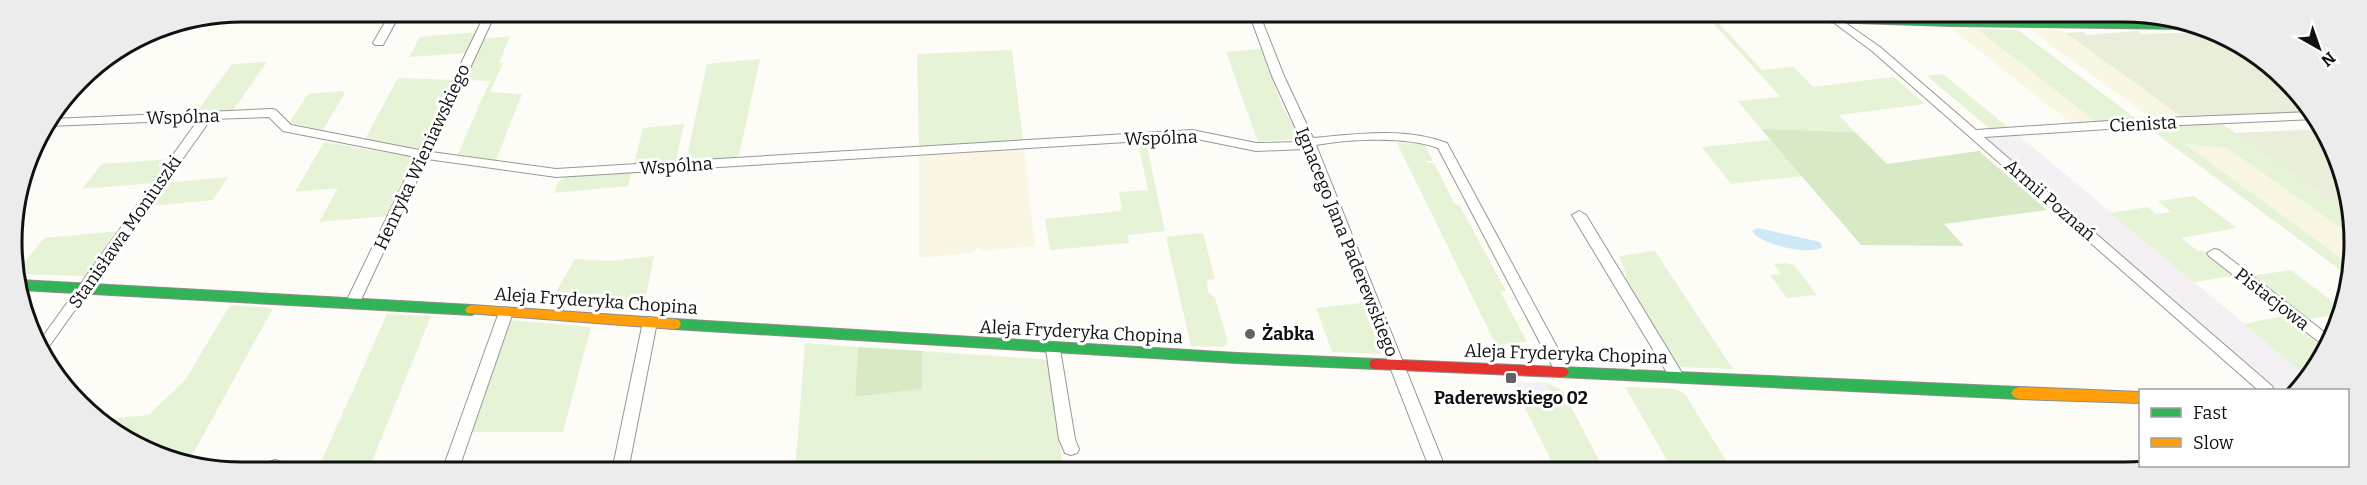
<svg xmlns="http://www.w3.org/2000/svg" width="2367" height="485" viewBox="0 0 2367 485" font-family="Bitter,serif">
<style>
.industrial{fill:#f5f0f3}
.farmland{fill:#f9f7e4}
.green{fill:#e7f3d7}
.forest{fill:#d8eac5}
.cemetery{fill:#e9eedb}
.water{fill:#cde8f7}
.lines{fill:none;stroke-linecap:round;stroke-linejoin:round}
.street-casing{stroke:#979795;stroke-width:2}
.fast-casing{stroke:#8e8d8b;stroke-width:2}
.slow-casing{stroke:#8e8d8b;stroke-width:2}
.jam-casing{stroke:#8e8d8b;stroke-width:2}
.street{fill:#fffffe;fill-rule:evenodd}
.fast{fill:#30b455;fill-rule:evenodd}
.slow{fill:#ff9f0a;fill-rule:evenodd}
.jam{fill:#e5322d;fill-rule:evenodd}
.poi-dot{fill:#646362;stroke:#fff;stroke-width:2}
.labels{text-anchor:middle;stroke-width:6;stroke-linejoin:round;paint-order:stroke}
.street-label{font-size:18px;fill:#111;stroke:#fff}
.poi-label{font-size:18px;font-weight:bold;fill:#111;stroke:#fff;text-anchor:start}
.rim{fill:none;stroke:#111;stroke-width:3}
</style>
<rect width="100%" height="100%" fill="#fdfcf7"/>
<!-- industrial -->
<path class="industrial" d="M2017 134 2308 377 2303 384 2276 388 1982 137Z
M1513 382 1547 383 1556 403 1552 406H1524Z"/>
<!-- farmland -->
<path class="farmland" d="M1977 29 2096 122 2072 124 1953 30Z
M2030 30H2062L2182 117 2158 119 2146 114Z
M2183 143 2227 148 2351 235 2353 267Z
M1024 149 1035 246 984 251 978 248 971 253 919 258V156Z
M995 460V472H923V469Z"/>
<!-- green -->
<path class="green" d="M1711 21H1717L1762 70 1794 67 1813 87 1894 77 1925 104 1839 115 1855 132 1761 129 1738 101 1781 97Z
M1977 29 2018 30 2138 120 2096 122Z
M478 32 468 53 409 57 420 37Z
M510 36 499 63H503L490 92 522 94 496 160 458 154 490 81 464 80 483 39Z
M1261 49 1282 106 1298 134 1293 139 1258 142 1226 52Z
M1012 50 1023 141 919 147 917 54Z
M760 59 739 155 734 158 686 161 707 64Z
M267 62 233 110 199 112 198 110 232 64Z
M1943 74 2009 128 1990 129 1927 76Z
M398 78 455 80 422 149 364 141Z
M342 91 345 93 323 130 289 123 308 94Z
M2221 123 2349 213 2351 235 2227 148 2185 144 2353 267 2351 278 2146 126Z
M684 124 676 160 634 164 643 128Z
M1771 140 1803 176 1731 184 1702 147Z
M324 142 417 158 389 216 319 222 338 188 295 192Z
M1146 142 1165 231 1128 235 1129 243 1050 250 1045 219 1122 211 1119 192 1148 190 1138 143Z
M1397 143 1424 144 1433 161H1426L1427 163H1434L1454 203 1460 206 1506 291H1500L1527 342 1496 345Z
M172 159 154 183 82 189 102 164Z
M631 173 628 186 554 193 558 182 567 177Z
M228 177 213 200 149 206 165 183Z
M2194 196 2237 228 2181 238 2198 251H2203L2233 276 2194 282 2110 213 2148 207 2156 214 2171 212 2158 201Z
M120 231 88 276 19 274 18 270 44 238Z
M1203 233 1215 279 1207 280 1208 292 1215 298 1228 342 1223 347 1191 346 1166 237Z
M1655 251 1733 369 1677 367 1625 284 1626 274 1619 256Z
M654 256 644 306 639 309 550 302 575 259 609 261Z
M1785 263 1794 265 1817 295 1787 298 1770 275 1781 274 1774 264Z
M2291 270 2342 309 2340 314 2303 320 2250 276Z
M1362 303 1382 354 1332 352 1316 308Z
M233 305 273 308 188 463 140 449 102 419 149 415 186 379 228 308Z
M387 314 431 316 368 471H317Z
M2283 316 2327 351 2308 377 2244 324Z
M509 320 591 327 563 432H471Z
M805 343 858 347 855 397 922 389V351L1050 360 1063 472H995L994 460 923 469V472L795 471Z
M1547 383 1563 391 1605 472H1557L1524 406H1552L1556 403Z
M1625 387 1675 389 1685 394 1733 472H1674Z"/>
<!-- forest -->
<path class="forest" d="M1761 129 1855 132 1887 164 1979 151 2047 210 1944 224 1964 246 1861 245Z
M858 347 922 351V389L855 397Z"/>
<!-- cemetery -->
<path class="cemetery" d="M2138 31 2142 34 2208 32 2239 43 2307 102 2312 113 2220 118 2182 117 2066 33 2083 32 2087 35Z
M2321 129 2347 183 2349 213 2235 133Z"/>
<!-- water -->
<path class="water" d="M1758 228 1820 242 1822 247C1810 256 1759 244 1752 231Z"/>
<g class="lines">
<defs>
<path id="street" d="M391 12H401L383 45H375L373 43Z
M486 12H496L431 152 556 169 1192 130 1256 143 1302 142 1272 76 1249 13H1259L1284 76 1313 138C1357 134 1405 127 1447 143L1571 373 1568 377H1558L1438 148C1406 136 1349 139 1316 145L1447 472H1431L1305 149 1256 151 1192 138 556 177 427 159 360 302 353 307 346 302 416 157 283 131 269 117 211 119 45 352 39 342 198 120 48 126 53 119 272 109 276 110 291 125 419 150Z
M1996 14H2008L2019 23 2014 26Z
M1837 17 1880 47 1976 130 2138 119 2312 112 2316 119 2138 127 1984 137 2272 386 2274 390H2258L1872 51 1833 22 1832 20Z
M1579 211 1586 215 1682 373 1685 377 1682 381H1672L1572 215Z
M2214 249 2219 250 2333 339 2328 349 2209 256 2207 253Z
M506 307 513 312 458 471H442L499 312Z
M650 317 655 318 657 322 628 471H612L643 322 645 318Z
M1053 344 1058 345 1060 349 1075 439 1079 449 1077 453 1071 455 1065 453 1059 439 1046 349 1048 345Z
M275 460 281 462 283 466 281 471H265L269 462Z"/>
<path id="fast" d="M1627 13C1811 14 1996 20 2180 23L2194 27 2190 29 1950 26 1632 16Z
M19 280 472 305 479 310 472 315 21 290Z
M674 319 1237 353 1376 359 1381 360 1383 364 1381 368 1376 369 1237 363 674 329 669 328 667 324 669 320Z
M1561 367 2019 387 2024 389 2027 393 2024 397 2019 399 1561 377 1556 376 1553 372 1556 368Z"/>
<path id="slow" d="M472 305 674 319 679 320 681 324 679 328 674 329 467 313 465 310 467 307Z
M2019 387 2140 392V403L2019 399 2014 397 2011 393 2014 389Z"/>
<path id="jam" d="M1376 359 1561 367 1566 368 1569 372 1566 376 1561 377 1376 369 1371 368 1369 364 1371 360Z"/>
</defs>
<!-- street casing -->
<use href="#street" class="street-casing"/>
<!-- fast casing -->
<use href="#fast" class="fast-casing"/>
<!-- slow casing -->
<use href="#slow" class="slow-casing"/>
<!-- jam casing -->
<use href="#jam" class="jam-casing"/>
<!-- street -->
<use href="#street" class="street"/>
<!-- fast -->
<use href="#fast" class="fast"/>
<!-- slow -->
<use href="#slow" class="slow"/>
<!-- jam -->
<use href="#jam" class="jam"/>
</g>
<!-- markers -->
<g class="poi-dot">
<circle cx="1250" cy="334" r="6"/>
<rect x="1505" y="372" width="12" height="12" rx="3"/>
</g>
<g class="labels">
<!-- street labels -->
<g class="street-label">
<text transform="translate(183 117) rotate(-2)" y="6">Wspólna</text>
<text transform="translate(2143 124) rotate(-3)" y="6">Cienista</text>
<text transform="translate(1161 138) rotate(-2)" y="6">Wspólna</text>
<text transform="translate(422 157) rotate(-65)" y="6">Henryka Wieniawskiego</text>
<text transform="translate(676 166) rotate(-4)" y="6">Wspólna</text>
<text transform="translate(2050 200) rotate(41)" y="6">Armii Poznań</text>
<text transform="translate(125 232) rotate(-55)" y="6">Stanisława Moniuszki</text>
<text transform="translate(1347 242) rotate(68)" y="6">Ignacego Jana Paderewskiego</text>
<text transform="translate(2272 299) rotate(38)" y="6">Pistacjowa</text>
<text transform="translate(596 301) rotate(4)" y="6">Aleja Fryderyka Chopina</text>
<text transform="translate(1081 332) rotate(3)" y="6">Aleja Fryderyka Chopina</text>
<text transform="translate(1566 354) rotate(2)" y="6">Aleja Fryderyka Chopina</text>
</g>
<!-- poi labels -->
<g class="poi-label">
<text x="1262" y="340">Żabka</text>
<text x="1511" y="404" text-anchor="middle">Paderewskiego 02</text>
</g>
</g>
<!-- crop -->
<path d="M0 0H2367V485H0ZM242 22H2124A220 220 0 0 1 2344 242V242A220 220 0 0 1 2124 462H242A220 220 0 0 1 22 242V242A220 220 0 0 1 242 22Z" fill="#ececec" fill-rule="evenodd"/>
<path class="rim" d="M242 22H2124A220 220 0 0 1 2344 242V242A220 220 0 0 1 2124 462H242A220 220 0 0 1 22 242V242A220 220 0 0 1 242 22Z"/>
<!-- legend -->
<rect x="2139" y="389" width="210" height="78" fill="#ffffff" stroke="#a0a0a0" stroke-width="1.5"/>
<rect x="2151" y="408" width="30" height="9" fill="#30b455" stroke="#a0a0a0" stroke-width="1.5"/>
<text x="2193" y="419" font-size="18" fill="#111111">Fast</text>
<rect x="2151" y="438" width="30" height="9" fill="#ff9f0a" stroke="#a0a0a0" stroke-width="1.5"/>
<text x="2193" y="449" font-size="18" fill="#111111">Slow</text>
<!-- north arrow -->
<g transform="translate(2319 48) rotate(140)" stroke="#ffffff" stroke-width="4.5" paint-order="stroke">
<path d="M0-4.5L10 22L0 15L-10 22Z" fill="#111111"/>
<text y="-9" font-size="16" font-weight="bold" text-anchor="middle" fill="#111111">N</text>
</g>
</svg>
